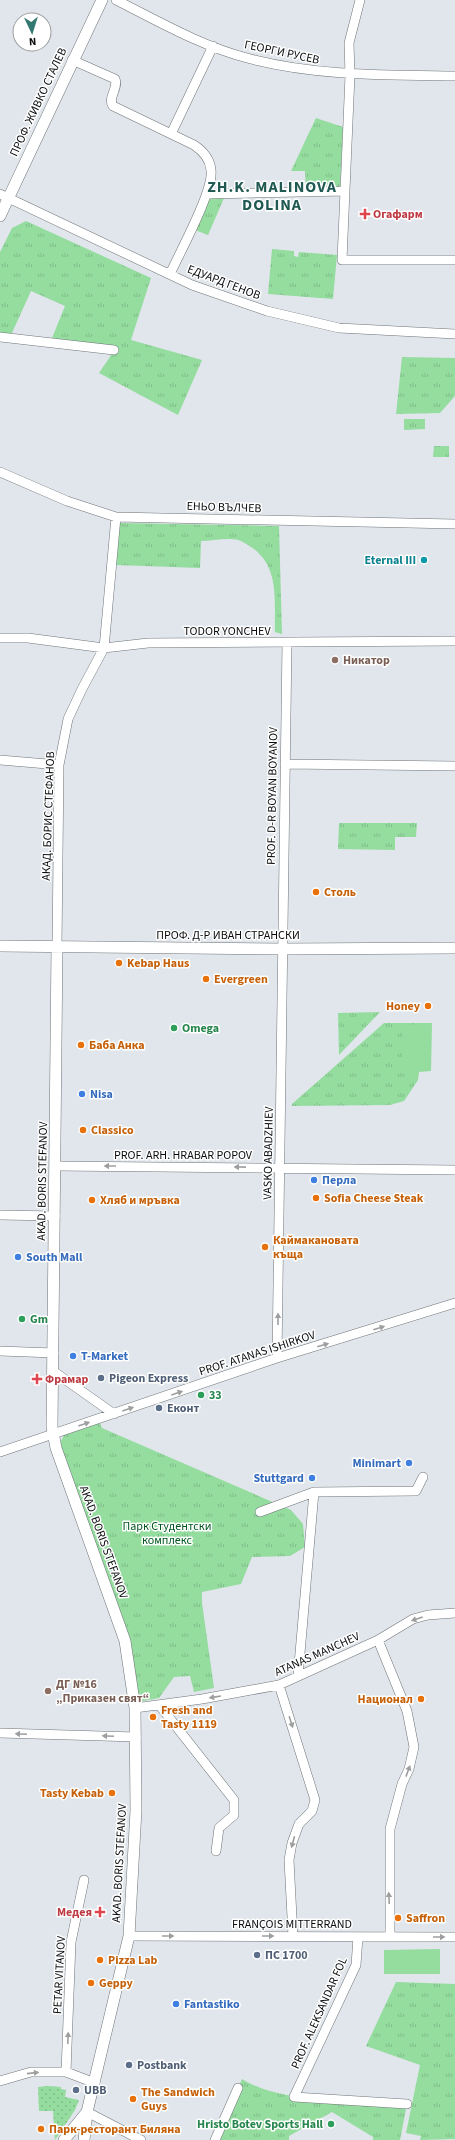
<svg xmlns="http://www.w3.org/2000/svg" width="455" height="2140" viewBox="0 0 455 2140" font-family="'Source Sans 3',sans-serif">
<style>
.grass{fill:url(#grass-tufts)}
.garden{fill:url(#garden-dots)}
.pitch{fill:#95dc9f}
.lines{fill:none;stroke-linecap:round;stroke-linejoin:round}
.minor-casing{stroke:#6f7478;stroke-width:10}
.tertiary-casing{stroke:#6f7478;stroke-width:12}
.minor{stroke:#fff;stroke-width:9}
.tertiary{stroke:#fff;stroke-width:11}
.oneway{fill:#9d9e9f}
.health-dot{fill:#e0444e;stroke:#fff;stroke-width:1.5}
.culture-dot{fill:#0f9aa8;stroke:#fff;stroke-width:1.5}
.education-dot{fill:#8d6e63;stroke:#fff;stroke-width:1.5}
.food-dot{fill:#e8710a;stroke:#fff;stroke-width:1.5}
.leisure-dot{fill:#2e9e5b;stroke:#fff;stroke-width:1.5}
.shop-dot{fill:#3f7fe0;stroke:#fff;stroke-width:1.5}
.service-dot{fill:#5c6f8a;stroke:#fff;stroke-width:1.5}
.labels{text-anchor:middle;stroke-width:3;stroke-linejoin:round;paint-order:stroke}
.street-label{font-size:12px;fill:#0a0c0e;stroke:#fff}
.health-label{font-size:12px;font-weight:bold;fill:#be3a42;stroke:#fff;text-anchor:start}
.culture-label{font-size:12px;font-weight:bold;fill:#0d838f;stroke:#fff;text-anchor:end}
.education-label{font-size:12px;font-weight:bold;fill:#785e54;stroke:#fff;text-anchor:start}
.food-label{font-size:12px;font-weight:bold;fill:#c56008;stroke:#fff;text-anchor:start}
.leisure-label{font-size:12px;font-weight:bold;fill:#27864d;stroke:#fff;text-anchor:start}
.shop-label{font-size:12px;font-weight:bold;fill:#366cbe;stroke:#fff;text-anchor:start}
.service-label{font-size:12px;font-weight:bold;fill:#4e5e75;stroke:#fff;text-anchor:start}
.park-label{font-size:12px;fill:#00561f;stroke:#fff}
.district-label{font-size:16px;font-weight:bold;letter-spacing:1px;fill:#215a53;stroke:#fff}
</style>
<defs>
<pattern id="grass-tufts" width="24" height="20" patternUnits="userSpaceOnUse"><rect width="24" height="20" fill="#95dc9f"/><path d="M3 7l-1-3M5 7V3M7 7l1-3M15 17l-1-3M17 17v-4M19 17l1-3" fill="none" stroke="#7fbc88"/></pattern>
<pattern id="garden-dots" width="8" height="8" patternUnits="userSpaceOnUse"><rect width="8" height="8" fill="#95dc9f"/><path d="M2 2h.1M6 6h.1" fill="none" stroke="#7fbc88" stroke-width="1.8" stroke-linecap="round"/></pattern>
</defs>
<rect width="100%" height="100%" fill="#e0e6eb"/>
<!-- grass -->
<path class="grass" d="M316 118 343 127 340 187 306 188 305 171H291Z
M213 198H224L208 235 195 230 209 200Z
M26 221 151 278 131 340 202 360 178 415 99 373 114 351 52 338 65 306 31 291 11 335 0 333V252L12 228Z
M272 249 294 251V256L298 257 299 252 337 255 333 299 268 294Z
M402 357 455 358V396L440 413 396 414Z
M404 419H425V429L404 430Z
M434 446H449V457H433Z
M120 523 279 526 282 634 275 632C274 603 280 569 254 549 249 546 243 541 238 540 227 537 212 541 201 541L200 568 116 565Z
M339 823H417L416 837H395V850L338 849Z
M380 1012 339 1055 338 1013Z
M384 1023H432L431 1071 419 1072 418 1080 404 1101 390 1105 292 1106V1104Z
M98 1419 102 1428 291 1510 303 1524 305 1547 290 1556 252 1557 241 1584 202 1592V1603L214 1688 194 1692 190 1676 174 1677 159 1698 138 1702 131 1647 126 1628 61 1446V1441L67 1429Z
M396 1982 455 1984V2139L420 2140 421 2136 406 2133 420 2065 366 2046Z
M242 2079C281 2104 360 2101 407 2104L400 2140H373V2137L332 2112 289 2136V2140H215Z"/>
<!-- garden -->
<path class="garden" d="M48 2086 61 2087V2089L66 2090 65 2097 79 2100 75 2110 55 2140 53 2111H39L38 2087Z"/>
<!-- pitch -->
<path class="pitch" d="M402 1024 431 1025 430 1069H402Z
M440 1949V1974H384V1950Z"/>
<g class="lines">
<defs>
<path id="minor" d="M116 0C158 21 201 46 247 58 315 76 384 75 455 76
M360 0 349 43 350 75 342 260H455
M72 60 115 79C119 88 107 98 113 106L194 145C203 151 210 159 211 170 214 190 180 252 170 274
M171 134 213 46
M0 194 192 285 267 311 339 328 455 334
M207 194 344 191
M0 337 114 350
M0 472 67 501 116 517 455 524
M0 638H28L104 648 148 643 455 641
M0 760 59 765
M285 764 455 766
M57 947 59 765 68 719 82 689 104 648 116 517
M56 1166 455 1170
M0 1215 55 1216
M0 1351 54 1353
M277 1358 287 643
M53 1371 114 1414
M0 1452 277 1358 455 1303
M260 1512 314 1492 416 1491 423 1477
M378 1640 407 1711 414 1747 409 1769 402 1784 390 1829V1937
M298 1676 314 1492
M279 1685 315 1800 312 1811 299 1824 292 1843 289 1860 293 1936
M160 1706 234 1800V1815L219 1828 216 1851
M135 1708 202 1699 279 1685 378 1640 413 1619 428 1615 455 1613
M0 1733 136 1737
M129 1936 455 1937
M358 1937 356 1965 294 2097 407 2104
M66 2072 71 1942 84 1880
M0 2081 31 2072H66L95 2083
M87 2112 141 2140
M215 2140 238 2088"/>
<path id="tertiary" d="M0 216 102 0
M0 946 282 949 455 948
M57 947 52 1427 56 1448 125 1641 135 1708 136 1810 129 1936 87 2112 84 2140
M64 2140 87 2112"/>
</defs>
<!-- minor casing -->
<use href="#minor" class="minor-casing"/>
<!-- tertiary casing -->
<use href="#tertiary" class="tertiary-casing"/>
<!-- minor -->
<use href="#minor" class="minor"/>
<!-- tertiary -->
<use href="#tertiary" class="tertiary"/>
</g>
<!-- one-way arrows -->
<defs><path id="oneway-solid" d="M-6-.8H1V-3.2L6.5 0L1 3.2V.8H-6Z"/></defs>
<g class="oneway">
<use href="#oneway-solid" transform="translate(110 1166) rotate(-180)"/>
<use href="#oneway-solid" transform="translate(240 1167) rotate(-179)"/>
<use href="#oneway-solid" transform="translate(278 1319) rotate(-90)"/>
<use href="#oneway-solid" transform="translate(379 1328) rotate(-17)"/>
<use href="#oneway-solid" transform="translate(323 1345) rotate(-16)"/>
<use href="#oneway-solid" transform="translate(177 1393) rotate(-19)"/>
<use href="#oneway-solid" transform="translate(128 1409) rotate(-19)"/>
<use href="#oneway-solid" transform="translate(84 1424) rotate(-19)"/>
<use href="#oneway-solid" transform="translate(417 1619) rotate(161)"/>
<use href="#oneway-solid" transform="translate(215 1697) rotate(171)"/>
<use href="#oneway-solid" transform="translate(291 1722) rotate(72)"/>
<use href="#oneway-solid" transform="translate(21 1734) rotate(-178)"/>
<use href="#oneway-solid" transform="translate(108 1736) rotate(-178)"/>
<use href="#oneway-solid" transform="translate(408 1771) rotate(-70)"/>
<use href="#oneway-solid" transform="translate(293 1842) rotate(105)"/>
<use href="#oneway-solid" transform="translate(389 1898) rotate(-92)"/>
<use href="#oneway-solid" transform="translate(168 1936)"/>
<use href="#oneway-solid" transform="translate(268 1936)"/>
<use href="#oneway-solid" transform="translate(439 1937)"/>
<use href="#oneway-solid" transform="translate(68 2038) rotate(-88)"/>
<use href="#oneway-solid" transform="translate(33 2073) rotate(-6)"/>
</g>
<!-- markers -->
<g class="health-dot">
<path d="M363 208h4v4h4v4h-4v4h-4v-4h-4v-4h4z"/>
<path d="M35 1373h4v4h4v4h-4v4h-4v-4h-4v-4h4z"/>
<path d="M98 1906h4v4h4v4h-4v4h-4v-4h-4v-4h4z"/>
</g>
<circle class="culture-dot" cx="424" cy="560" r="4"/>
<g class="education-dot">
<circle cx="335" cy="660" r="4"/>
<circle cx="48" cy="1691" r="4"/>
</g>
<g class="food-dot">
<circle cx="316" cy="892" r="4"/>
<circle cx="119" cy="963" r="4"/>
<circle cx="206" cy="979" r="4"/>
<circle cx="428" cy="1006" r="4"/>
<circle cx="81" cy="1045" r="4"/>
<circle cx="83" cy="1130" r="4"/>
<circle cx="316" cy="1198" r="4"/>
<circle cx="92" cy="1200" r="4"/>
<circle cx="265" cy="1247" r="4"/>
<circle cx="421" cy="1699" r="4"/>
<circle cx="153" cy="1717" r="4"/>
<circle cx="112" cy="1793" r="4"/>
<circle cx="398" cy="1918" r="4"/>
<circle cx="100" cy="1960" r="4"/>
<circle cx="91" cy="1983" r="4"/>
<circle cx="133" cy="2099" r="4"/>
<circle cx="41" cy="2129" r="4"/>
</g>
<g class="leisure-dot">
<circle cx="174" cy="1028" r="4"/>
<circle cx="22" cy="1319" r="4"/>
<circle cx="201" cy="1395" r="4"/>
<circle cx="331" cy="2124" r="4"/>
</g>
<g class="shop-dot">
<circle cx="82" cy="1094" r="4"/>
<circle cx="314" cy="1180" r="4"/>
<circle cx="18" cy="1257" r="4"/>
<circle cx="73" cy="1356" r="4"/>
<circle cx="409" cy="1463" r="4"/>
<circle cx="312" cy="1478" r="4"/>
<circle cx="176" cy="2004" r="4"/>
</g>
<g class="service-dot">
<circle cx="101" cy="1378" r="4"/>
<circle cx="159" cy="1408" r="4"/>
<circle cx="257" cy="1955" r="4"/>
<circle cx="129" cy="2065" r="4"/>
<circle cx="76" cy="2090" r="4"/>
</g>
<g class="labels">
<!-- street labels -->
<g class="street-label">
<text transform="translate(282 52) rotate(12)" y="4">ГЕОРГИ РУСЕВ</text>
<text transform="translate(38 102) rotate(-65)" y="4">ПРОФ. ЖИВКО СТАЛЕВ</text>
<text transform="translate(224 282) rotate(21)" y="4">ЕДУАРД ГЕНОВ</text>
<text transform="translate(224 507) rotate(2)" y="4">ЕНЬО ВЪЛЧЕВ</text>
<text x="227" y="635">TODOR YONCHEV</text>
<text transform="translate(272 796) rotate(-89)" y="4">PROF. D-R BOYAN BOYANOV</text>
<text transform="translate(48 816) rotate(-88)" y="4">АКАД. БОРИС СТЕФАНОВ</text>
<text x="228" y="939">ПРОФ. Д-Р ИВАН СТРАНСКИ</text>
<text transform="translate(268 1153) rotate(-89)" y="4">VASKO ABADZHIEV</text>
<text x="183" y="1159">PROF. ARH. HRABAR POPOV</text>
<text transform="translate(42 1181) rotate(-89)" y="4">AKAD. BORIS STEFANOV</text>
<text transform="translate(257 1353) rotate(-18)" y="4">PROF. ATANAS ISHIRKOV</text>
<text transform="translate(104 1542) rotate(70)" y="4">AKAD. BORIS STEFANOV</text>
<text transform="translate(317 1654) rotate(-24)" y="4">ATANAS MANCHEV</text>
<text transform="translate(119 1863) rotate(-87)" y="4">AKAD. BORIS STEFANOV</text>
<text x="292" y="1928">FRANÇOIS MITTERRAND</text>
<text transform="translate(59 1975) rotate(-87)" y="4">PETAR VITANOV</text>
<text transform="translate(319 2013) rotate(-66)" y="4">PROF. ALEKSANDAR FOL</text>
</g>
<!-- health labels -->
<g class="health-label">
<text x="373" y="218">Огафарм</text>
<text x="45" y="1383">Фрамар</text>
<text x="92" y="1916" text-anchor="end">Медея</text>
</g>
<!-- culture labels -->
<g class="culture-label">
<text x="416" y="564">Eternal III</text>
</g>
<!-- education labels -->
<g class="education-label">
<text x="343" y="664">Никатор</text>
<text x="56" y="1688">ДГ №16<tspan x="56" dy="14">„Приказен свят“</tspan></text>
</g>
<!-- food labels -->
<g class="food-label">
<text x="324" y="896">Столь</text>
<text x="127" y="967">Kebap Haus</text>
<text x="214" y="983">Evergreen</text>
<text x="420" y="1010" text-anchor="end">Honey</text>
<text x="89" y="1049">Баба Анка</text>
<text x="91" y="1134">Classico</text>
<text x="324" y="1202">Sofia Cheese Steak</text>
<text x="100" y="1204">Хляб и мръвка</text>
<text x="273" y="1244">Каймакановата<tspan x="273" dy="14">къща</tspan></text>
<text x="413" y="1703" text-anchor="end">Национал</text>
<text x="161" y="1714">Fresh and<tspan x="161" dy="14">Tasty 1119</tspan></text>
<text x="104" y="1797" text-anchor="end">Tasty Kebab</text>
<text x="406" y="1922">Saffron</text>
<text x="108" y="1964">Pizza Lab</text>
<text x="99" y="1987">Geppy</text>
<text x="141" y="2096">The Sandwich<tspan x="141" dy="14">Guys</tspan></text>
<text x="49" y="2133">Парк-ресторант Биляна</text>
</g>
<!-- leisure labels -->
<g class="leisure-label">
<text x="182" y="1032">Omega</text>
<text x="30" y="1323">Gm</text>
<text x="209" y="1399">33</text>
<text x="323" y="2128" text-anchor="end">Hristo Botev Sports Hall</text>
</g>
<!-- shop labels -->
<g class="shop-label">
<text x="90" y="1098">Nisa</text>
<text x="322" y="1184">Перла</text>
<text x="26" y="1261">South Mall</text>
<text x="81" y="1360">T-Market</text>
<text x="401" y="1467" text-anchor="end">Minimart</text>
<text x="304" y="1482" text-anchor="end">Stuttgard</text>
<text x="184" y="2008">Fantastiko</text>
</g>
<!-- service labels -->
<g class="service-label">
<text x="109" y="1382">Pigeon Express</text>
<text x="167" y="1412">Еконт</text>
<text x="265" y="1959">ПС 1700</text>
<text x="137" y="2069">Postbank</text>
<text x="84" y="2094">UBB</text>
</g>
<!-- park labels -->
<g class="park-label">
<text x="167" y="1530">Парк Студентски<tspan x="167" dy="14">комплекс</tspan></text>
</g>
<!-- district labels -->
<g class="district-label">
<text x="272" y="192">ZH.K. MALINOVA<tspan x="272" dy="18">DOLINA</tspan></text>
</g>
</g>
<!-- north arrow -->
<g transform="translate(32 32) rotate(176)"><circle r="19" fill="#ffffff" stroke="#9d9e9f"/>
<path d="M0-3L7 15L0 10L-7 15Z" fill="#327971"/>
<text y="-6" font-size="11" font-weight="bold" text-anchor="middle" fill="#0a0c0e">N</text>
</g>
</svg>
